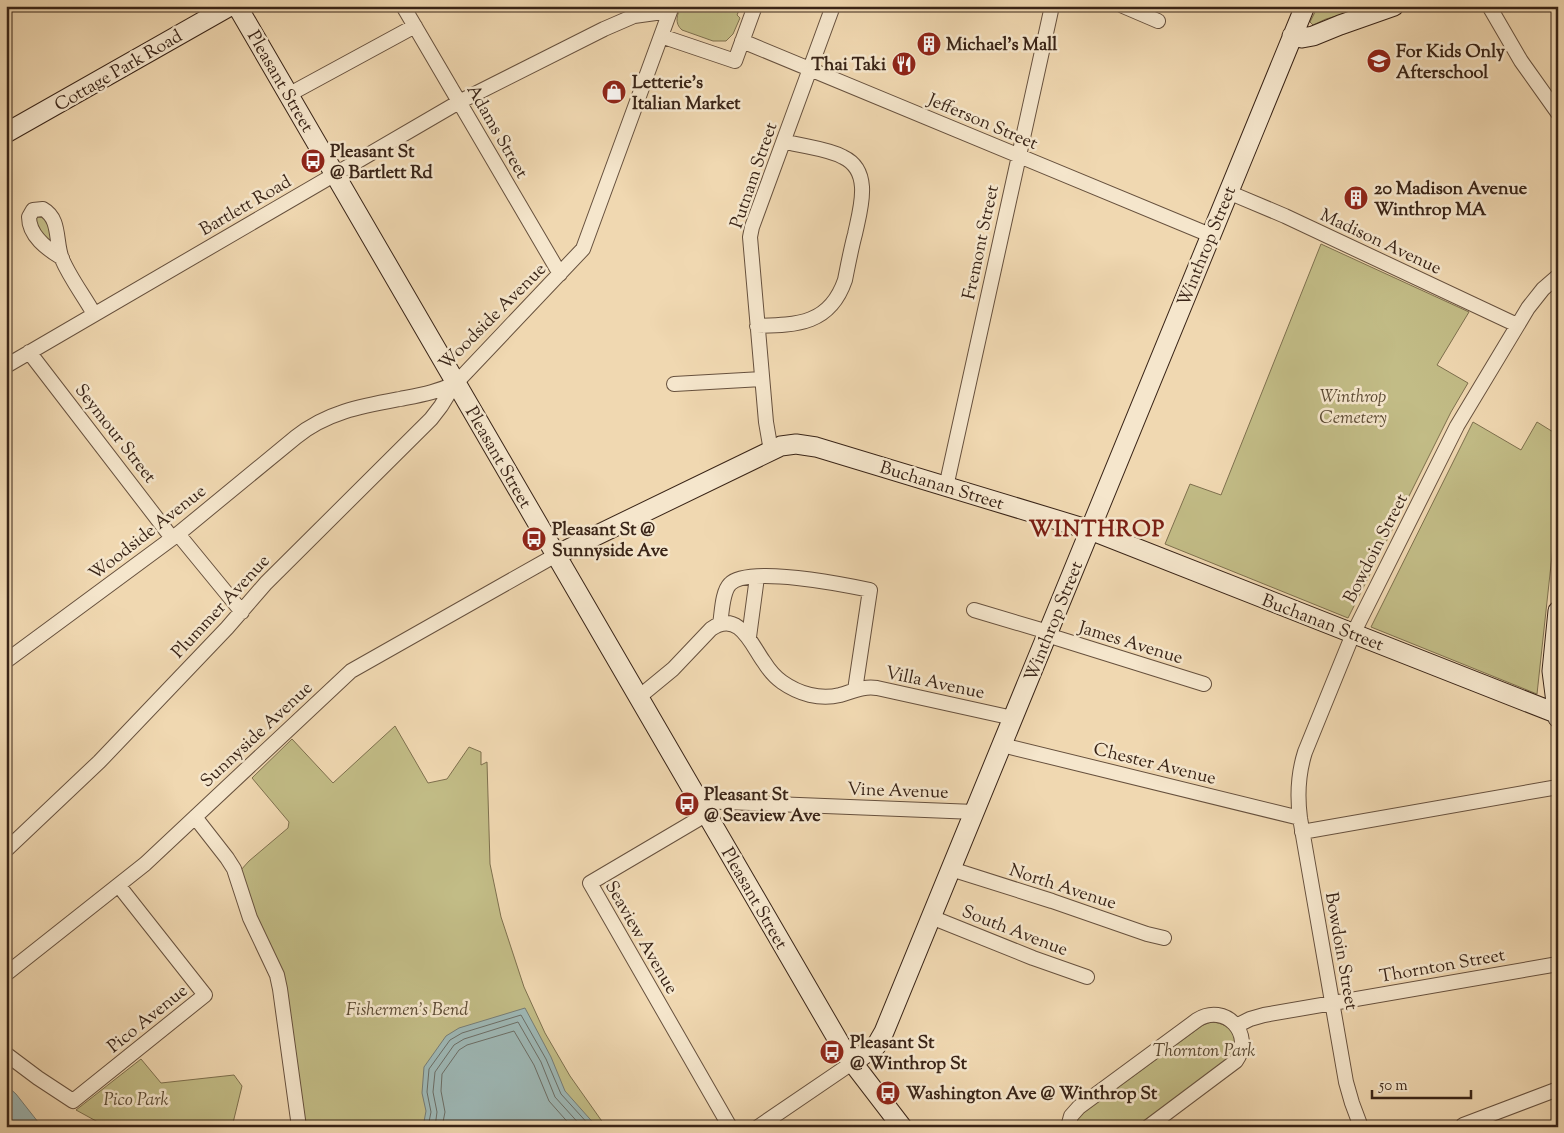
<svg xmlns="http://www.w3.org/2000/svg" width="1564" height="1133" viewBox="0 0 1564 1133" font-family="'Sorts Mill Goudy',serif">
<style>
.green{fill:#c2bc86;stroke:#7e704e}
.water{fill:#9eb8b6;stroke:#767d76}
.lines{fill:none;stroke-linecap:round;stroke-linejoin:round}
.shore{stroke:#6c6e66;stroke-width:1}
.street-casing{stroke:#67513e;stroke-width:16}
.secondary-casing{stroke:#392417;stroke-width:21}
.street{stroke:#f5e6cc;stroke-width:14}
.secondary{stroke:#f5e6cc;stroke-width:19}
.labels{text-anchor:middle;stroke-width:5;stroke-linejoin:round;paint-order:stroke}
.poi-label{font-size:18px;font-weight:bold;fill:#392417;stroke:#f5e6cc;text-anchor:start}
.street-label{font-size:18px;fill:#392417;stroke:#f5e6cc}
.park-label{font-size:18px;font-style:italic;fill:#5b4a33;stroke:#f5e6cc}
.district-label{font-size:22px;font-weight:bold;letter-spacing:1px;fill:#7a1f14;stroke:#f5e6cc}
</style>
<rect width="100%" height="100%" fill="#f0d8b1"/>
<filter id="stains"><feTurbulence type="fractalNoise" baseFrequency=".004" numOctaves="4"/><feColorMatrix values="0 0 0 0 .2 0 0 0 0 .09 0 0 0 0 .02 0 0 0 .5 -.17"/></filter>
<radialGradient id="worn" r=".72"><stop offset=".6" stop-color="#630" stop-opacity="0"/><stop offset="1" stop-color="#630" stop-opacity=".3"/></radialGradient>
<!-- green -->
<path class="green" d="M681 6H741L737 15 740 18 733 34 726 41H713L682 30C674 23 677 15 681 6Z
M1318 6H1343L1348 9 1347 13 1326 19 1313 25 1310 22Z
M36 214 47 219 53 247 35 225Z
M1321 244 1469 312 1437 365 1468 383 1451 412 1348 618 1165 544 1190 484 1221 495Z
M1473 422 1521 450 1537 422 1558 435V500L1537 694 1371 627Z
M395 726 428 783 447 779 469 747 481 752V765L487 762 490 864 501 917 524 987 545 1033 570 1076 606 1127H303L293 1052 258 928 240 871 249 861 288 828 289 822 252 778 292 739 333 783Z
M1211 1022C1235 1023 1243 1045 1225 1061L1136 1127H1075L1078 1119 1083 1113 1203 1025Z
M141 1059 161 1083 234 1075 242 1086 232 1127H107L76 1110Z"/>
<!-- water -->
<path class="water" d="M525 1008 551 1057 565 1091 597 1127H423L426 1111 422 1093 424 1067 446 1036 459 1028Z
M6 1085 16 1094 42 1127H6Z"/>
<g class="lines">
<!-- shore -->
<path class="shore" d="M428 1127 431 1112 427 1092 429 1069 450 1040 462 1033 521 1015 546 1059 561 1094 591 1127
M435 1127 437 1112 433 1092 435 1072 454 1045 464 1039 518 1022 541 1062 555 1097 582 1127
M442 1127 445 1112 441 1091 442 1074 459 1050 467 1045 514 1031 534 1065 549 1101 572 1127"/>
<defs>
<path id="street" d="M403 6 560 274
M1123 6 1158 21
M1489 6 1521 61 1558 113
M661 36 735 61 755 6
M742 41 1210 235
M288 95 415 26
M1228 192 1285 216 1517 325
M62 258C47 249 29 236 29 217L33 210 43 209C61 219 55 242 62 259 70 278 84 296 94 314
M757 326C798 325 830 324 845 280 848 265 851 249 855 234 860 210 873 171 843 157 826 148 803 147 784 141
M29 352 172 538
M6 366 459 102 604 29 634 16 670 11
M674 384 762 379
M771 451 766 422 750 237 752 227 833 6
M946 487 1052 6
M178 534 242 612
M974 610 1048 632
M720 624C722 613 722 592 730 584 747 565 846 585 870 590L855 690
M1047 635 1204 684
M749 637 757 577
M6 661 178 534 296 437C327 412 362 406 400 399 420 395 438 392 456 383L583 249 672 6
M639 697 673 669 711 629C739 609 752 646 764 662 769 670 775 677 782 682 799 694 820 700 840 695 854 691 863 686 877 688L1013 718
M1002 745 1300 818
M699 801 975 812
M707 814 590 883 730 1127
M195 817 227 858 234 869 250 918 277 975 280 989 299 1127
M1302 832 1558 787
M6 850 99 762 227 628 266 583 431 419 441 406 455 383
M951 869 1052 901 1147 934 1164 938
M931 917 1033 958 1087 977
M6 974 145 864 351 671 556 555
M1236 1026 1250 1019 1264 1015 1558 964
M6 1054 38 1078 73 1101 205 995 119 886
M1463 1125 1558 1089
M758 1127 852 1063
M1068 1127 1071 1116 1079 1107 1197 1020C1225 1002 1255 1034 1236 1061L1148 1127
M1361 1127 1352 1103 1346 1082 1300 818C1297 795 1298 774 1305 752L1353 634 1457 426 1528 308 1543 289 1558 276"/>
<path id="secondary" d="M237 6 846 1054 902 1127
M1292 36 1302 38 1313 36 1340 25 1394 6
M6 133 230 6
M556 555 781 446 796 444 816 447 1090 530 1558 714
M1558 611 1552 671 1558 718
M852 1063 876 1046 884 1032 1305 6"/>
</defs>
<!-- street casing -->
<use href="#street" class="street-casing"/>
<!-- secondary casing -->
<use href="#secondary" class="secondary-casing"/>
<!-- street -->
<use href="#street" class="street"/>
<!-- secondary -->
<use href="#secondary" class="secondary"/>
</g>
<!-- icons -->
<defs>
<symbol id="building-disc" viewBox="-11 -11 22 22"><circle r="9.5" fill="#8f2418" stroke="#f5e6cc"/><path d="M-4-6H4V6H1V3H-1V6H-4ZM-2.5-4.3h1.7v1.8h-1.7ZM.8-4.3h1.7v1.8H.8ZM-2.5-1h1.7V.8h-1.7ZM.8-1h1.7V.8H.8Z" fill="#fff"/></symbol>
<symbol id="school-disc" viewBox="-11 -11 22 22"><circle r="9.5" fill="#8f2418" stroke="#f5e6cc"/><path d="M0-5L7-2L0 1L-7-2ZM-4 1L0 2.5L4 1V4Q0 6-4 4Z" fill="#fff"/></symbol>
<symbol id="restaurant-disc" viewBox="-11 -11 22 22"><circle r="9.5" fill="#8f2418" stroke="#f5e6cc"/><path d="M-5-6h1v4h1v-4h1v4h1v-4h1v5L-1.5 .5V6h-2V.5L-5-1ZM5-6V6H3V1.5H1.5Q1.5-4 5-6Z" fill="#fff"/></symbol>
<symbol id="shop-disc" viewBox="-11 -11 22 22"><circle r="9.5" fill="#8f2418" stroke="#f5e6cc"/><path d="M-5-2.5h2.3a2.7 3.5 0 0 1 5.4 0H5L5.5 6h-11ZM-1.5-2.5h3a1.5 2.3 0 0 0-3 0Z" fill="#fff"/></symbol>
<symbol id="bus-disc" viewBox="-11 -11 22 22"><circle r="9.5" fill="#8f2418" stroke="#f5e6cc"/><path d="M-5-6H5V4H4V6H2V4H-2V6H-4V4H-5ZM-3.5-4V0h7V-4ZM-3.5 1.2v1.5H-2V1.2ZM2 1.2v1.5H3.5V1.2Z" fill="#fff"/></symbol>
</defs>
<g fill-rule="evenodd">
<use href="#building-disc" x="915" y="30" width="28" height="28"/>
<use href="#school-disc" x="1365" y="47" width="28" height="28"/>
<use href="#restaurant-disc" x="890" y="50" width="28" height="28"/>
<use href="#shop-disc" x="600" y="78" width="28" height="28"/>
<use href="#bus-disc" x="299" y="147" width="28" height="28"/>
<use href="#building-disc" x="1342" y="184" width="28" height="28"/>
<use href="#bus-disc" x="520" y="525" width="28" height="28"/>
<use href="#bus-disc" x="673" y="790" width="28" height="28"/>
<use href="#bus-disc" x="818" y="1038" width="28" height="28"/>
<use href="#bus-disc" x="874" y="1079" width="28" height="28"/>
</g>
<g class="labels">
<!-- poi labels -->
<g class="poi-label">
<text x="946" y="50">Michael's Mall</text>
<text x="1396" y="57">For Kids Only<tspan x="1396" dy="21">Afterschool</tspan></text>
<text x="886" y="70" text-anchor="end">Thai Taki</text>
<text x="632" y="88">Letterie's<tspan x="632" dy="21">Italian Market</tspan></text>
<text x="330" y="157">Pleasant St<tspan x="330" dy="21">@ Bartlett Rd</tspan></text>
<text x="1374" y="194">20 Madison Avenue<tspan x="1374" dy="21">Winthrop MA</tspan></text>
<text x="552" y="535">Pleasant St @<tspan x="552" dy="21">Sunnyside Ave</tspan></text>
<text x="704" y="800">Pleasant St<tspan x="704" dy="21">@ Seaview Ave</tspan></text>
<text x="850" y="1048">Pleasant St<tspan x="850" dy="21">@ Winthrop St</tspan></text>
<text x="906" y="1099">Washington Ave @ Winthrop St</text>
</g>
<!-- street labels -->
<g class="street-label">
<text transform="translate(118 70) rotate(-30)" y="6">Cottage Park Road</text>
<text transform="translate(281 81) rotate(60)" y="6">Pleasant Street</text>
<text transform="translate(983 121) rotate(23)" y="6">Jefferson Street</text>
<text transform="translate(498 131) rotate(60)" y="6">Adams Street</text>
<text transform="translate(753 175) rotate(-71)" y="6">Putnam Street</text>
<text transform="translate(245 205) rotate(-30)" y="6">Bartlett Road</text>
<text transform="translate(1381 241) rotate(25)" y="6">Madison Avenue</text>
<text transform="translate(980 242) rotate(-78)" y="6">Fremont Street</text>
<text transform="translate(1206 246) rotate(-68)" y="6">Winthrop Street</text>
<text transform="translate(492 316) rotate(-45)" y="6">Woodside Avenue</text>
<text transform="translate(116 433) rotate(52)" y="6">Seymour Street</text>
<text transform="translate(499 457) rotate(60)" y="6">Pleasant Street</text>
<text transform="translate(942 485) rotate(17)" y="6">Buchanan Street</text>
<text transform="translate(147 532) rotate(-38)" y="6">Woodside Avenue</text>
<text transform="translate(1375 548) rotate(-63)" y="6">Bowdoin Street</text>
<text transform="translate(220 606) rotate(-47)" y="6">Plummer Avenue</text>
<text transform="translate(1053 621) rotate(-68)" y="6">Winthrop Street</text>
<text transform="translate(1323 622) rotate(21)" y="6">Buchanan Street</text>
<text transform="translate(1131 642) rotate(17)" y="6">James Avenue</text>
<text transform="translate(935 682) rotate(12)" y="6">Villa Avenue</text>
<text transform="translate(256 734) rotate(-43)" y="6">Sunnyside Avenue</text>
<text transform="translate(1155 763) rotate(14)" y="6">Chester Avenue</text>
<text transform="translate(898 790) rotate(2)" y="6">Vine Avenue</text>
<text transform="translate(1063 886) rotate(18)" y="6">North Avenue</text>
<text transform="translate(755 898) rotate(60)" y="6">Pleasant Street</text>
<text transform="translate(1015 930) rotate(21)" y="6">South Avenue</text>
<text transform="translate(642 937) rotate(60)" y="6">Seaview Avenue</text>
<text transform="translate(1342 951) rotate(80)" y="6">Bowdoin Street</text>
<text transform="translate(1442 965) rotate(-10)" y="6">Thornton Street</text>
<text transform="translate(147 1018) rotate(-39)" y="6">Pico Avenue</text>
</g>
<!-- park labels -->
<g class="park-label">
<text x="1353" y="402">Winthrop<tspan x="1353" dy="21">Cemetery</tspan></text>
<text x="407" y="1015">Fishermen's Bend</text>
<text x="1204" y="1056">Thornton Park</text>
<text x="136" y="1105">Pico Park</text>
</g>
<!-- district labels -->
<g class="district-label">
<text x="1097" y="536">WINTHROP</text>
</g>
</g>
<!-- margin -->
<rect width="1564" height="1133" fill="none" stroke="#f0d8b1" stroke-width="25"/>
<rect x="8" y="8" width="1549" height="1118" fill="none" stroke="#392417" stroke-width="2.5"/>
<rect x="12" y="12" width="1539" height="1108" fill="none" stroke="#392417"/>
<!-- scale -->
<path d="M1372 1090v8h99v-8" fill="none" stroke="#392417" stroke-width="2.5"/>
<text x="1379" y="1090" font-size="15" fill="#392417" stroke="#f5e6cc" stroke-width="4" paint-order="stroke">50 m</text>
<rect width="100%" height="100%" filter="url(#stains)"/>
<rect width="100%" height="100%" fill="url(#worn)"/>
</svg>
